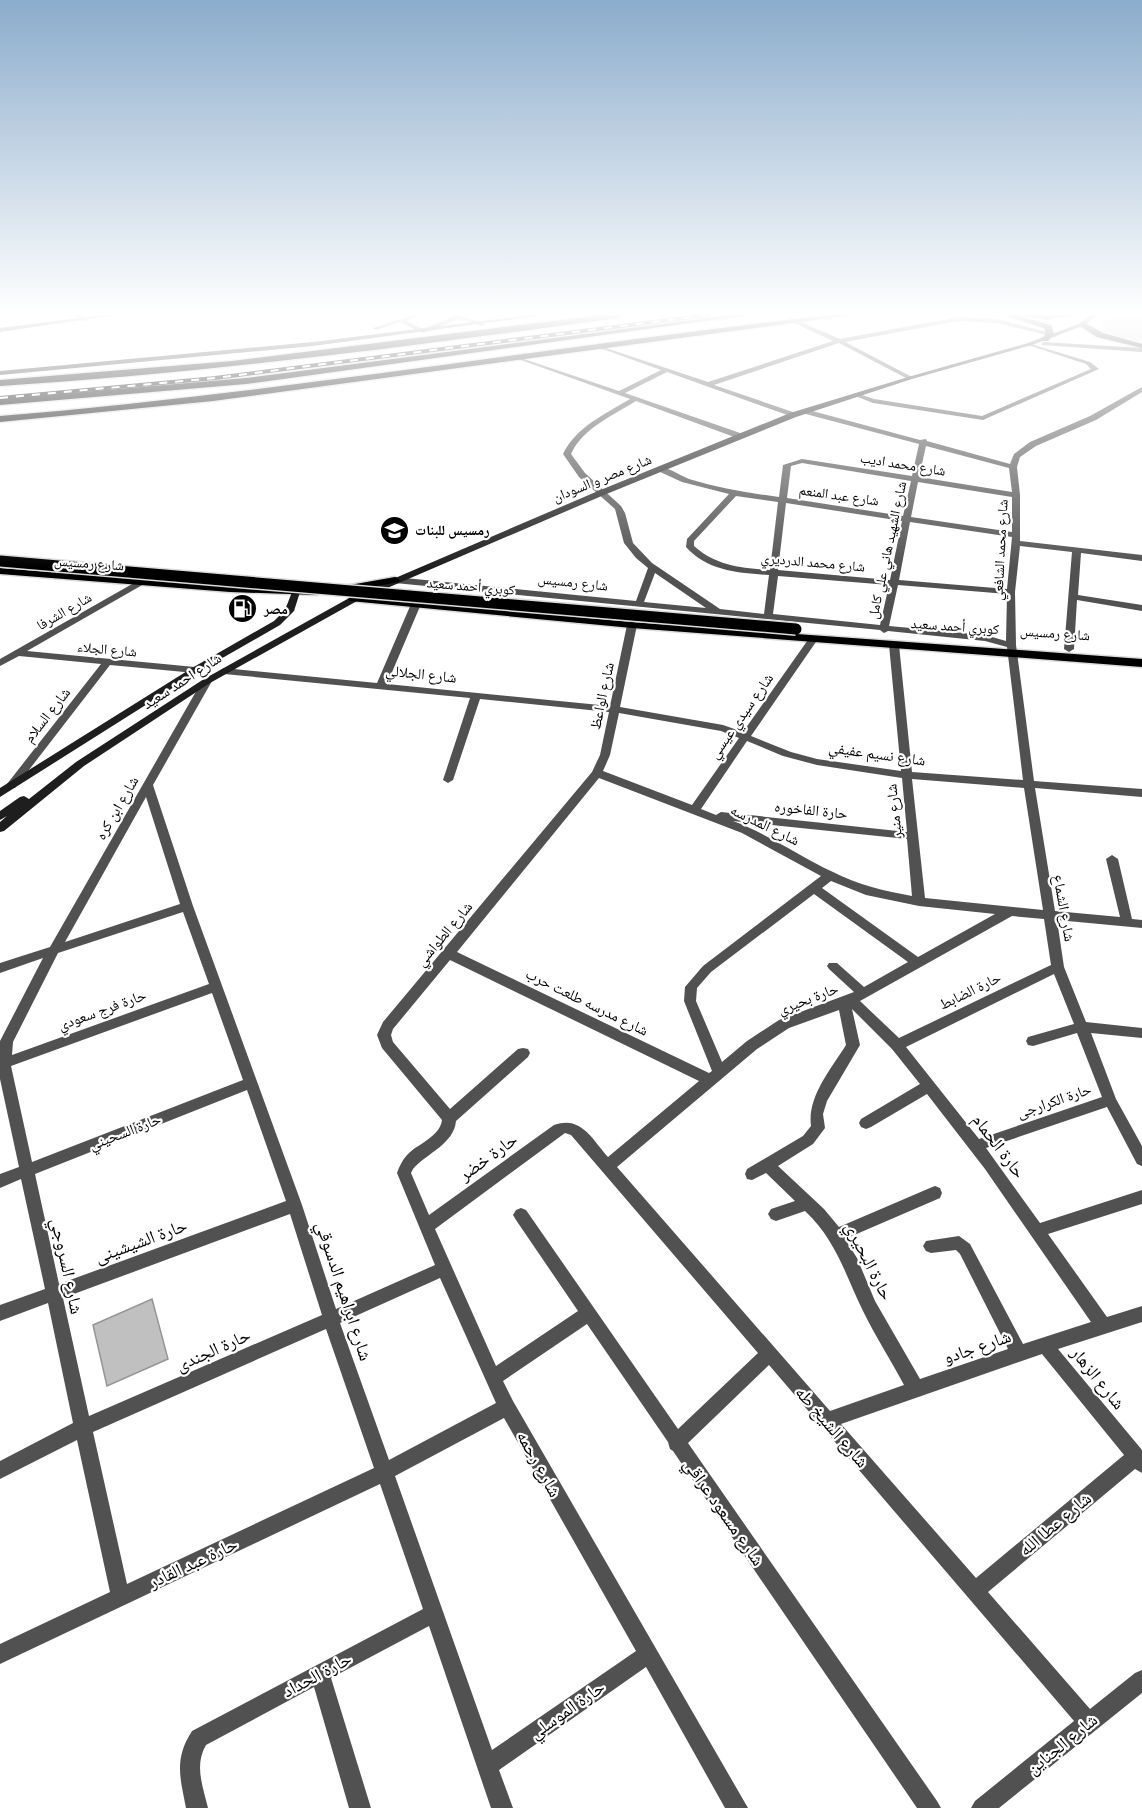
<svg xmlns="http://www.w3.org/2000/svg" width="1142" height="1808" viewBox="0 0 1142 1808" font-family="Ubuntu,'Noto Naskh Arabic',sans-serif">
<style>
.green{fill:#d8d8d8}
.building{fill:#c0c0c0;stroke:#959595;stroke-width:1.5}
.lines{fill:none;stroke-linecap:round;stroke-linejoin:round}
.primary-casing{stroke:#dbdbdb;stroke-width:3}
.highway-casing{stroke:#dbdbdb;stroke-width:3}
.street{fill:#515151;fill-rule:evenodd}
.secondary{fill:#1e1e1e;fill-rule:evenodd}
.primary{fill:#000;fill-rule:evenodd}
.highway{fill:#000;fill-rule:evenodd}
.rail-casing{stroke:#000;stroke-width:4}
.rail{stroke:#fff;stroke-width:2;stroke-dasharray:8;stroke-linecap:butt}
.primary-bridge-casing{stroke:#dbdbdb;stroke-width:14;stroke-linecap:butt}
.primary-bridge{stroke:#000;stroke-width:11}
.labels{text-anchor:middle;stroke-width:4.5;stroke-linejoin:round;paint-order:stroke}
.far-street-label{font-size:14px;fill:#000;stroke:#fff}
.far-poi-label{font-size:14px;font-weight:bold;fill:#000;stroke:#fff;text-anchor:start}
.street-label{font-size:15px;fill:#000;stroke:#fff}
.near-street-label{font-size:18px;fill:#000;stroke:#fff}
</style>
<rect width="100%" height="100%" fill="#fff"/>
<!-- green -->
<path class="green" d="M1111 315H1142V344L1112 336 1102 330 1103 322Z"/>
<!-- building -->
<path class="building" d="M152 1299 168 1359 107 1386 93 1325Z"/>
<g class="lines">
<defs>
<path id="primary" d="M731 315H749L246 384 0 405V399L246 378Z
M831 315H852L213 401 0 422V416C278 393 554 346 831 315Z
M1004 315H1015L1051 325 1054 334 1048 341H1042L1041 339 1046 334 1044 328Z
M1083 322 1103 333 1142 344V348L1097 337 1080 326V322Z
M0 568 230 586 317 589 323 592 317 595 230 592 0 574Z
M395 577 400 580 399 582 344 592 338 589 344 586Z
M354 596 632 622 1142 659V667L632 628 350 601 348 599Z"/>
<path id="highway" d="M601 315H623L618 318C412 346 207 373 0 386V380L232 361Z"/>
</defs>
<!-- primary casing -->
<use href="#primary" class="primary-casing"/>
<!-- highway casing -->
<use href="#highway" class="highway-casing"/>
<!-- street -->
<path class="street" d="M75 315H81L88 320 83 321Z
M413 315H421L406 321 423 329 453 317 450 315H458L485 324 482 326 459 319 423 333 400 322 376 330 373 328Z
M958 317 997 319 1058 335 1055 337 997 323 958 321 845 342 912 377V379H908L839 343 714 385 796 413V417H793L667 372 625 393 743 434V438H737L636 401C612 416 583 428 571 454L585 473 621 506 625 513 633 543 652 563 720 609 764 614 769 575C739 573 707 571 686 547L687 539 729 494 682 482 658 471V467C669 467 679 475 689 479 719 488 749 493 779 497L783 465 802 459 912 476 919 444 802 413 801 411 805 409 920 440 926 439 927 441 1010 464 1014 454 1030 442 1090 416 1142 387V392L1096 420 1036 446 1020 457 1017 467 1020 495V541L1142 555V561L1081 553 1078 595 1142 605V611L1077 600 1074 649 1069 652 1064 649 1072 552 1020 546 1015 592 1016 645 1034 781 1142 789V797L1035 788 1055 911 1120 917 1106 859 1112 855 1118 859 1132 919 1142 920V928L1057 920 1064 967 1086 1022 1142 1028V1038L1091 1033 1116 1099 1142 1146V1166L1137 1164 1107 1107 986 1148 1040 1223 1142 1190V1204L1048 1234 1107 1317 1142 1306V1322L1058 1349 1142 1450V1473L1135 1469 988 1592 1090 1709 1135 1673 1142 1670V1693L999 1808H971L975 1801 1074 1721 769 1365 688 1443 937 1801 941 1808H917L673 1451 670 1449 668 1442 587 1324 503 1381 513 1401 748 1808H725L646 1667 499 1770 513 1808H491L429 1626 331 1678 371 1808H349L314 1687 206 1745C194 1765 203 1787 208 1808H186C180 1777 174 1759 192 1731L423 1609 380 1484 0 1664V1644L110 1592 77 1440 0 1479V1461L73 1423 48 1303 0 1321V1305L45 1289 21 1179 0 1188V1174L19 1167 0 1079V1041L43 958 0 973V963L50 947 202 681 204 679H210L212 681 153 785 193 906 302 1205 336 1309 435 1265 397 1173C400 1165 403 1159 409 1153 420 1143 440 1136 442 1120L382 1048 377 1035 383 1022 592 772 600 755 609 712 480 699 453 780 448 783 443 780 470 698 224 674 219 671 224 668 377 683 411 604 416 601 421 604 387 684 610 706 627 625 632 622 637 625 620 707 723 725 743 732 810 637 813 636 818 639 751 736 791 752 817 759 901 771 889 645 894 642 899 645 912 772 1023 780 1007 647 985 641 888 631 884 633 880 630 395 583 391 580 395 577 636 601 648 568 636 558 624 543 615 509 579 477 563 454C576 427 605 414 630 399L518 359V357L619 391 661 370 597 347V345L708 382 833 341 790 321V319H794L840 339ZM926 446 1009 468 1012 492 919 477ZM802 463 911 481 903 516 787 498 791 466ZM918 482 1012 497V532L911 517ZM736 496 778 502 770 570C742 568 716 566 694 546V541ZM786 503 902 521 890 580 778 570ZM910 522 1012 537 1007 589 899 580ZM655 573 706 608 644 602ZM778 576 889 585 880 625 773 614ZM898 585 1007 594 1006 641 985 635 889 626ZM619 713 721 731 739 738 692 805 603 771 610 755ZM747 741 783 756 817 765 902 778 907 832 721 812 716 815 701 809ZM599 778 742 833 821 876 703 966 685 987 684 1001 712 1071 709 1073 457 952ZM912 779 1024 788 1043 910 925 898ZM146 797 180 904 65 942ZM733 821 907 839 912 896C885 891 858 885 833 872 799 856 768 834 733 821ZM831 881 866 895 919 906 995 914 918 957 822 888ZM814 894 908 962 864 987 837 963H829L827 966 829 969 854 992 779 1020 747 1041 722 1062 696 1001 697 988 711 972ZM183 912 209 984 12 1055 13 1042 58 953ZM1012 916 1044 919 1051 965 899 1038 860 1001ZM450 960 699 1081 608 1157C592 1139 581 1115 554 1125L429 1215 411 1173 413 1169C427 1153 454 1144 456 1121L528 1057 530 1053 528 1049 523 1048 518 1049 450 1109 393 1042 391 1035 393 1029ZM1054 974 1074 1024 1028 1037 1026 1041 1028 1045 1033 1046 1077 1033 1102 1097 979 1139 906 1047ZM212 993 243 1080 32 1162 11 1066ZM852 1009 892 1049 920 1084 861 1119 859 1123 861 1127 866 1129 871 1127 927 1094 985 1169 1091 1322 1023 1344 970 1244 959 1236 926 1241 923 1246 926 1251 931 1253 956 1250 960 1254 1008 1349 920 1379 875 1301 857 1258 845 1239 940 1198 942 1193 940 1188 935 1186 930 1188 839 1227 824 1209 778 1166 813 1144 825 1128 823 1114 827 1101 860 1045ZM839 1010 846 1045C831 1069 807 1097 811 1126L803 1136 747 1169 745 1174 747 1179 752 1180 766 1173 795 1201 771 1209 768 1214 771 1219 776 1221 805 1211C836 1240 845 1274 863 1311 875 1336 891 1360 904 1385L830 1411 617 1167 757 1049 789 1028ZM247 1090 286 1201 59 1284 35 1174ZM565 1133 571 1135 758 1353 678 1429 526 1210 521 1208 516 1210 513 1215 516 1220 578 1311 496 1366 435 1229ZM290 1214 322 1315 89 1416 63 1298ZM440 1278 496 1403 389 1460 340 1323ZM326 1329 374 1468 127 1584 93 1432ZM1042 1354 1124 1455 976 1578 841 1424ZM504 1418 636 1651 492 1750 395 1476Z
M1044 342 1142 348V352L1042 345 1041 344Z
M1028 343 1090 362 1099 369 983 420 873 403 853 395 856 393 874 399 982 416 1091 369 1086 364 1028 345Z
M141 579 144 580V584L27 651 195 667 200 670 195 673 110 665 15 788H7L6 786 7 784 101 664 19 656 0 666V659Z"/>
<!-- secondary -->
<path class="secondary" d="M102 315H116L0 332V328Z
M531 315H545L313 346 0 375V371L313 342Z
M1019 315H1072L1047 320Z
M1091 315H1097L1085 325 1032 345 912 379 796 417 604 495 357 601 210 683 84 766 4 831 0 832V822L7 816 0 820V811L20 797 24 796 29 799 76 762 204 679 351 597 598 491 790 413 908 377 1028 343 1081 323Z
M296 589 300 592 294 611 280 625 198 672 0 797V788L192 668 274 621 285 610 292 592Z"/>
<!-- primary -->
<use href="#primary" class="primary"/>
<!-- highway -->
<use href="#highway" class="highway"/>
<defs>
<path id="rail" d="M0 398 215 378 708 315"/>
</defs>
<!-- rail casing -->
<use href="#rail" class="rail-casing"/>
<!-- rail -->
<use href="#rail" class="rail"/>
<defs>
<path id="primary-bridge" d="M0 561 796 629"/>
</defs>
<!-- primary-bridge casing -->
<use href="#primary-bridge" class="primary-bridge-casing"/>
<!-- primary-bridge -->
<use href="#primary-bridge" class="primary-bridge"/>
</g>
<!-- sky -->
<linearGradient id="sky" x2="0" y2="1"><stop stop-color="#8baccb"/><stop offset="0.55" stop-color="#fff"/><stop offset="1" stop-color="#fff" stop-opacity="0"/></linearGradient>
<rect width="1142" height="568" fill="url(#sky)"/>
<!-- icons -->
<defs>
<symbol id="school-disc" viewBox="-11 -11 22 22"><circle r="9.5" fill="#000" stroke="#fff"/><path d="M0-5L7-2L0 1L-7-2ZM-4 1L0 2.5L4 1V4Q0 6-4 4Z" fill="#fff"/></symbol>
<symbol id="fuel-disc" viewBox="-11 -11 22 22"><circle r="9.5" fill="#000" stroke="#fff"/><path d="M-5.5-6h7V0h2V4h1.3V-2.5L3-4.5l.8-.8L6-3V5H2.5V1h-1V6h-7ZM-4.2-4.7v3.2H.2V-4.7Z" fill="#fff"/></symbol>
</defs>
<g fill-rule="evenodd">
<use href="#school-disc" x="378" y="514" width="33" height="33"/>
<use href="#fuel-disc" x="226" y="592" width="33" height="33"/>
</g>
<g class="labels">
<!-- far-street labels -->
<g class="far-street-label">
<text transform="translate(903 464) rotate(9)" y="5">شارع محمد اديب</text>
<text transform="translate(602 478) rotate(-22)" y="5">شارع مصر و السودان</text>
<text transform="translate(839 495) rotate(8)" y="5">شارع عبد المنعم</text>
<text transform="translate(887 550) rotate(-78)" y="5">شارع الشهيد هاني علي كامل</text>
<text transform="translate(1000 550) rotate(-87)" y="5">شارع محمد الشافعي</text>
<text transform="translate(813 562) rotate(5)" y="5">شارع محمد الدرديري</text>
<text transform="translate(89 563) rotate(4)" y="5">شارع رمسيس</text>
<text transform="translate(573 582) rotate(6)" y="5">شارع رمسيس</text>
<text transform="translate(471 586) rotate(5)" y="5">كوبري أحمد سعيد</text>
<text transform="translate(64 611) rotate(-30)" y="5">شارع الشرفا</text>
<text transform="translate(955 626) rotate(4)" y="5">كوبري أحمد سعيد</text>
<text transform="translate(1055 633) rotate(4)" y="5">شارع رمسيس</text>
<text transform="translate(107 649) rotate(5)" y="5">شارع الجلاء</text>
</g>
<!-- far-poi labels -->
<g class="far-poi-label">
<text x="415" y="535">رمسيس للبنات</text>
<text x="264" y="614">مصر</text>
</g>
<!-- street labels -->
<g class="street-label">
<text transform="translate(421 674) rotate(6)" y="5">شارع الجلالي</text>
<text transform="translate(182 681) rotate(-33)" y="5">شارع احمد سعيد</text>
<text transform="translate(602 696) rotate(-78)" y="5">شارع الواعظ</text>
<text transform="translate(47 715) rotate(-52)" y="5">شارع السلام</text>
<text transform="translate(741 716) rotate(-55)" y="5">شارع سيدي عيسي</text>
<text transform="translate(877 754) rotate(8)" y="5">شارع نسيم عفيفي</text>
<text transform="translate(117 808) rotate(-60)" y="5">شارع ابن كره</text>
<text transform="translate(811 810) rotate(6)" y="5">حارة الفاخوره</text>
<text transform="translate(894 811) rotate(-96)" y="5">شارع منير</text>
<text transform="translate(765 825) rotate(26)" y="5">شارع المدرسه</text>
<text transform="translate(1064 908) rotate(80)" y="5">شارع الشماع</text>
<text transform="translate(444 934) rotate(-50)" y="5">شارع الطواشي</text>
<text transform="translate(970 991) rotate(-26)" y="5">حارة الضابط</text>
<text transform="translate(808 999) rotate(-21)" y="5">حارة بحيري</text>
<text transform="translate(587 1002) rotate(26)" y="5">شارع مدرسه طلعت حرب</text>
<text transform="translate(102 1010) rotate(-20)" y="5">حارة فرج سعودي</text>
<text transform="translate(1054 1101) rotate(-19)" y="5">حارة الكرارجى</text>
<text transform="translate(125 1132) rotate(-21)" y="5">حارة السحيني</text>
</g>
<!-- near-street labels -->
<g class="near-street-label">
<text transform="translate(999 1146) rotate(53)" y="6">حارة الحمام</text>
<text transform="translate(488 1157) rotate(-36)" y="6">حارة خضر</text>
<text transform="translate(141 1241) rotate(-20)" y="6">حارة الشيشينى</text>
<text transform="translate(869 1261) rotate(63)" y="6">حارة البحيري</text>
<text transform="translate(67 1266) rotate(78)" y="6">شارع السروجي</text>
<text transform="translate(344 1291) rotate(72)" y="6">شارع ابراهيم الدسوقي</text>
<text transform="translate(977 1347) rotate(-19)" y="6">شارع جادو</text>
<text transform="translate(213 1350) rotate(-24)" y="6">حارة الجندى</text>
<text transform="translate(1098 1378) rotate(51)" y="6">شارع الزهار</text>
<text transform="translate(832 1427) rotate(49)" y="6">شارع الشيخ طه</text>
<text transform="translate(539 1464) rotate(61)" y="6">شارع رحمه</text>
<text transform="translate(724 1512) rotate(55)" y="6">شارع مسعود عراقي</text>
<text transform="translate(1055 1524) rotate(-40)" y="6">شارع عطا الله</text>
<text transform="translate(193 1563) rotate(-25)" y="6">حارة عبد القادر</text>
<text transform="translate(317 1675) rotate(-28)" y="6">حارة الحداد</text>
<text transform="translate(567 1710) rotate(-35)" y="6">حارة الموسلي</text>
<text transform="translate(1062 1744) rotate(-39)" y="6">شارع الجناين</text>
</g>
</g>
</svg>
